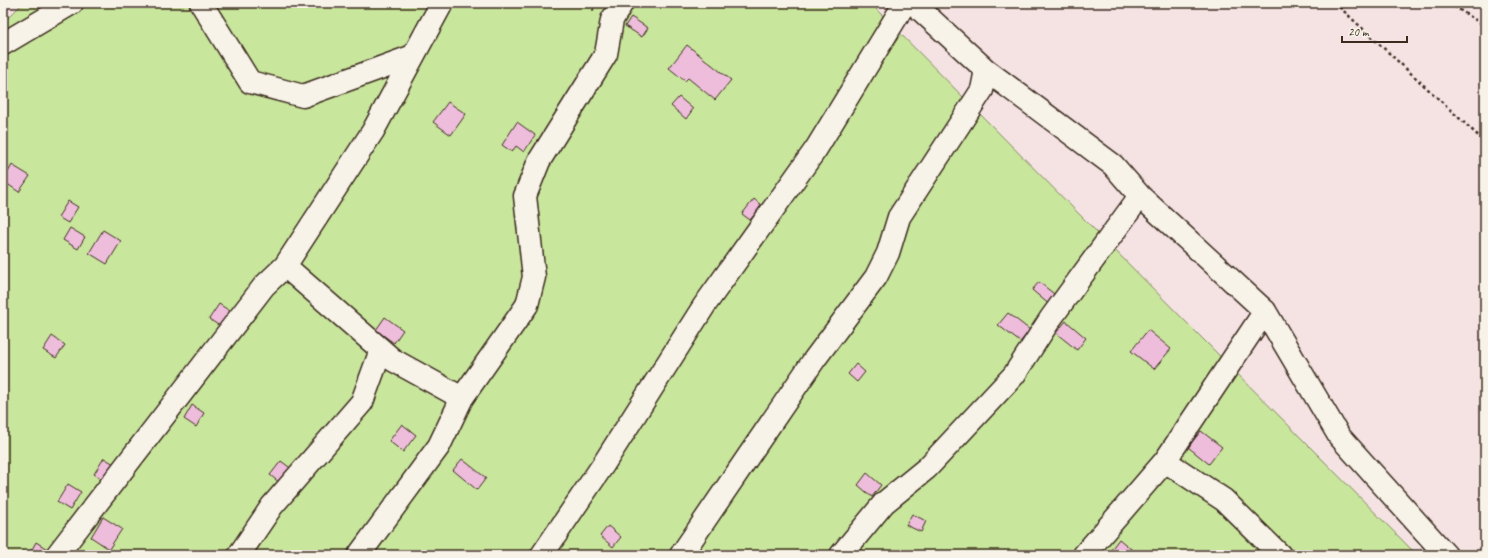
<svg xmlns="http://www.w3.org/2000/svg" width="1488" height="558" viewBox="0 0 1488 558" font-family="Caveat,sans-serif">
<style>
.green{fill:#c9e69d;stroke:#82885e}
.building{fill:#efbddc;stroke:#3b2a1e}
.lines{fill:none;stroke-linecap:round;stroke-linejoin:round}
.minor-casing{stroke:#3b2a1e;stroke-width:25}
.path{stroke:#3b2a1e;stroke-width:2.5;stroke-dasharray:3 3;stroke-linecap:butt}
.minor{stroke:#f7f3e8;stroke-width:22}
</style>
<rect width="100%" height="100%" fill="#f5e3e4"/>
<filter id="ink" filterUnits="userSpaceOnUse"><feTurbulence type="fractalNoise" baseFrequency=".025" numOctaves="2"/><feDisplacementMap in="SourceGraphic" scale="8" xChannelSelector="R" yChannelSelector="G"/><feConvolveMatrix kernelMatrix="1 2 1 2 8 2 1 2 1" color-interpolation-filters="sRGB"/></filter>
<g filter="url(#ink)">
<!-- green -->
<path class="green" d="M23 3H870L1417 555H3V23Z"/>
<!-- building -->
<path class="building" d="M631 17 648 28 642 37 625 26Z
M687 45 731 80 715 100 688 78 685 81 669 68Z
M679 97 693 109 686 119 671 106Z
M448 102 466 114 451 135 433 122Z
M517 122 535 135 524 152 516 146 512 152 502 145Z
M12 165 30 176 19 192 3 181Z
M754 199 762 206 750 220 742 214Z
M68 201 78 207 68 223 58 217Z
M70 228 85 237 78 249 63 240Z
M103 230 121 241 107 264 89 253Z
M1039 282 1058 297 1051 306 1032 290Z
M219 304 236 315 226 330 209 319Z
M1008 313 1030 330 1020 342 998 325Z
M385 317 403 330 394 343 376 330Z
M1066 321 1086 338 1077 350 1056 333Z
M1148 330 1171 349 1154 369 1131 351Z
M52 336 65 345 56 358 43 350Z
M856 364 865 372 857 382 848 374Z
M192 405 204 413 196 427 184 419Z
M402 424 416 435 403 452 389 441Z
M1201 431 1222 447 1209 464 1188 447Z
M104 458 119 467 109 483 94 474Z
M462 459 486 478 477 490 453 470Z
M281 461 297 473 285 487 270 475Z
M867 473 881 485 872 497 858 485Z
M68 484 81 492 70 510 57 502Z
M912 514 926 521 921 532 906 525Z
M103 517 122 529 109 549 91 537Z
M608 526 621 537 613 547 600 536Z
M1119 539 1136 553 1135 555H1115L1110 551Z
M36 542 52 552 50 555H29Z"/>
<g class="lines">
<defs>
<path id="minor" d="M201 3 250 82 303 96 413 56
M442 3 373 131 285 266 393 360 462 398
M913 3 986 70 1113 165 1140 196 1265 311
M3 44 72 3
M1165 461 1224 500 1280 555
M57 555 264 286 285 266
M239 555 272 506 362 402 381 350
M359 555 439 446 462 398 527 305 534 277 525 196 539 161 606 54 612 20 622 3
M542 555 603 465 704 306 816 149 905 3
M681 555 814 360 876 277 888 253 899 217 982 90 986 70
M841 555 884 503 927 468 1014 375 1051 318 1140 196
M1084 555 1165 461 1265 311 1339 436 1446 555"/>
</defs>
<!-- minor casing -->
<use href="#minor" class="minor-casing"/>
<!-- path -->
<path class="path" d="M582 3 594 10
M1335 3 1485 142
M1449 3 1485 26"/>
<!-- minor -->
<use href="#minor" class="minor"/>
</g>
</g>
<!-- margin -->
<rect width="1488" height="558" fill="none" stroke="#f7f3e8" stroke-width="16"/>
<rect x="8" y="8" width="1472" height="542" fill="none" stroke="#3b2a1e" stroke-width="1.5" filter="url(#ink)"/>
<!-- scale -->
<path d="M1342 36v6h65v-6" fill="none" stroke="#3b2a1e" stroke-width="2"/>
<text x="1348" y="36" font-size="12" fill="#3b2a1e" stroke="#f7f3e8" stroke-width="3" paint-order="stroke">20 m</text>
</svg>
